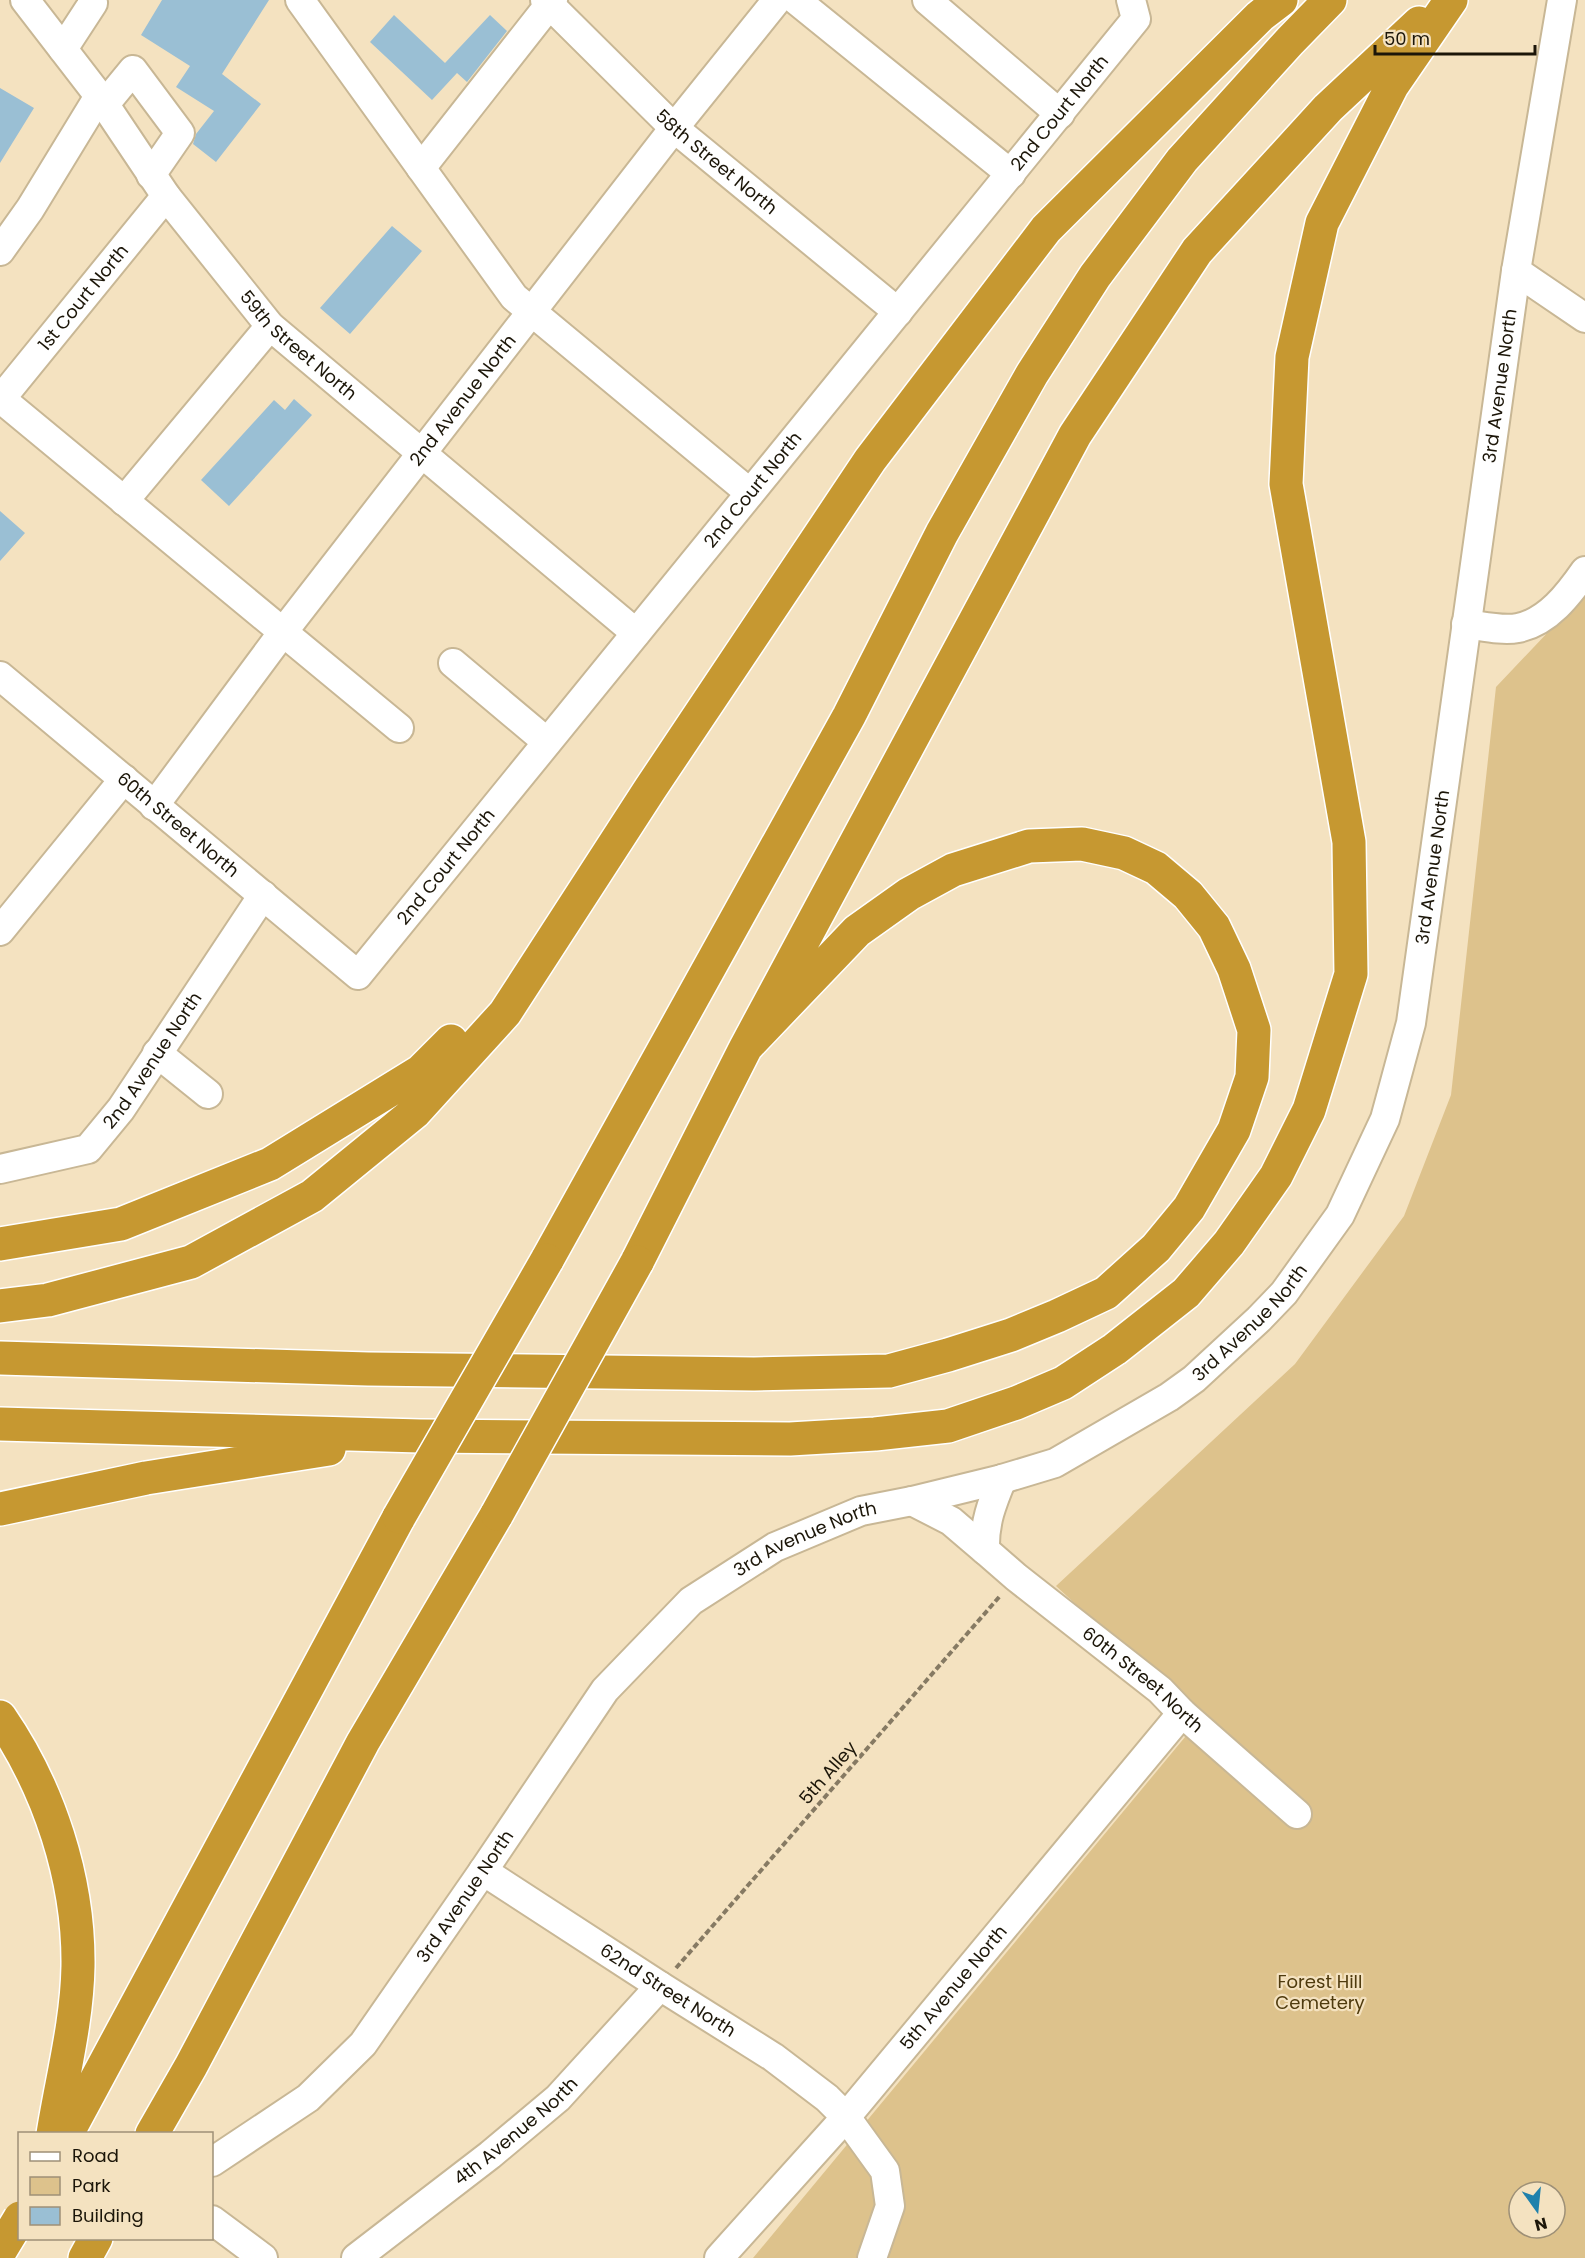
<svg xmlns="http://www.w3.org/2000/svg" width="1585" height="2258" viewBox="0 0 1585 2258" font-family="Poppins,sans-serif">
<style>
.green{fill:#ddc28c;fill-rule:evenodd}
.building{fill:#9abfd4}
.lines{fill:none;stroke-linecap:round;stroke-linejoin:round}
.minor-casing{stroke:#c8b795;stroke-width:32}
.highway-casing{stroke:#fff;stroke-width:36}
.path{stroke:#867a63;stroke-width:4;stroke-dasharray:6 3;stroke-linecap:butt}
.minor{stroke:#fff;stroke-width:28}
.highway{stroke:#c69831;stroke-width:33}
.highway-bridge-casing{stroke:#fff;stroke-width:36;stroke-linecap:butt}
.highway-bridge{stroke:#c69831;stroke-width:33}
.labels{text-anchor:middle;stroke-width:4.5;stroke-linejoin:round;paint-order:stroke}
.street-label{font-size:18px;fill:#1c1609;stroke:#f4e2c0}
.park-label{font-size:18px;fill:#4f3b0e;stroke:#f4e2c0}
</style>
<rect width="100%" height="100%" fill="#f4e2c0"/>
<!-- green -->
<path class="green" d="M1585 593V2258H753L1200 1719 1056 1586 1295 1364 1404 1216 1451 1095 1496 687ZM1519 2192H1555V2228H1519Z"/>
<!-- building -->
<path class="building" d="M162 0H269L222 74 261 104 216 162 193 144 196 134 214 111 176 87 190 66 141 35Z
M394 15 445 63 490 15 507 31 467 82 457 73 432 100 370 42Z
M0 88 34 108 0 163Z
M392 226 422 251 350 334 320 308Z
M294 399 312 415 229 506 201 480 274 400 285 410Z
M0 511 25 533 0 561Z"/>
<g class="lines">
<defs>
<g id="minor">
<path id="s1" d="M25 0 99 96 166 196 270 326 636 633"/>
<path d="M300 0 514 297 750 493"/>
<path id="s2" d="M545 0 674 128 898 312"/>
<path d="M796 0 1011 174"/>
<path d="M927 0 1060 114"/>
<path d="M63 49 93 3 92 0"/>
<path d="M105 104 133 70 180 133 151 175"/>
<path d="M421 168 553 0"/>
<path d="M0 251 30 209 99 96"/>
<path d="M1516 271 1585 318"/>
<path d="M0 398 399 728"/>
<path id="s3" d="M0 400 166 196"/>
<path d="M124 501 270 326"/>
<path d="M1466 624C1482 626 1502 631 1518 628 1548 622 1569 594 1585 571"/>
<path d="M453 663 547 742"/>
<path id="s4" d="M0 676 358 975 1136 19 1131 0"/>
<path id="s5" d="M154 806 283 632 674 128 777 0"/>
<path d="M0 931 124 779"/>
<path d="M157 1053 208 1094"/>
<path id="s6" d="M0 1169 88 1149 121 1109 263 895"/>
<path id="s7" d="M1002 1479C992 1503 984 1523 985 1550L1016 1577 1160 1690 1182 1713 1297 1814"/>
<path d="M912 1501 951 1521 985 1550"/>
<path id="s8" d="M483 1871 660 1986 773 2057 827 2098 846 2117 885 2171 890 2206 872 2258"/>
<path id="s9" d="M212 2162 308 2098 363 2044 483 1871 605 1690 691 1601 775 1547 861 1511 912 1501 1002 1479 1055 1463 1169 1397 1194 1379 1259 1319 1284 1293 1340 1215 1385 1119 1411 1023 1516 271 1562 0"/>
<path d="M212 2220 263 2258"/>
<path id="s10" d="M356 2258 490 2155 558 2098 660 1986"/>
<path id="s11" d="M719 2258 846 2117 1182 1713"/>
</g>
<path id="highway" d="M0 1244 121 1224 270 1164 421 1071 451 1041
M547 1260 849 716 942 533 1032 374 1095 276 1182 160 1290 41 1330 0
M637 1262 746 1047 1075 435 1197 251 1328 108 1419 23
M0 1306 48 1300 191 1262 312 1196 415 1112 505 1013 650 789 870 460 1046 229 1260 16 1281 0
M0 1358 368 1369 754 1374 889 1371 948 1355 1011 1335 1057 1316 1106 1293 1156 1248 1189 1208 1234 1130 1252 1077 1254 1030 1234 969 1214 927 1188 895 1156 868 1124 853 1082 844 1029 846 953 870 909 894 857 931 746 1047
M0 1424 420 1436 790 1439 875 1434 948 1426 1016 1403 1063 1383 1115 1349 1186 1293 1229 1243 1276 1176 1309 1110 1351 974 1349 842 1286 484 1292 357 1322 223 1392 86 1451 0
M0 1509 146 1478 329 1449
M0 1717C49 1788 79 1879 78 1966 77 2023 62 2078 53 2134
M67 2134 399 1517
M152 2134 191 2066 363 1742 497 1514
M85 2258 96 2238"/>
</defs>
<!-- minor casing -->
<use href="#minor" class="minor-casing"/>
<!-- highway casing -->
<use href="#highway" class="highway-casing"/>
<!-- path -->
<path class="path" d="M676 1968 1000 1596"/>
<!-- minor -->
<use href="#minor" class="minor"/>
<!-- highway -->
<use href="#highway" class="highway"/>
<defs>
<path id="highway-bridge" d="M497 1514 637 1262
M399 1517 547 1260
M0 2251 20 2218"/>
</defs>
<!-- highway-bridge casing -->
<use href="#highway-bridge" class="highway-bridge-casing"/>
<!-- highway-bridge -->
<use href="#highway-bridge" class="highway-bridge"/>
</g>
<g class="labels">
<!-- street labels -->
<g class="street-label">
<text dy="6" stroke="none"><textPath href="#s4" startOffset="1578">2nd Court North</textPath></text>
<text dy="6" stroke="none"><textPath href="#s2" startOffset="236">58th Street North</textPath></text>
<text dy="6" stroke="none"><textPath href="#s3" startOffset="132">1st Court North</textPath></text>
<text dy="6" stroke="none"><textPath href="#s1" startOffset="442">59th Street North</textPath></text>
<text dy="6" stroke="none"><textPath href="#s9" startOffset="2370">3rd Avenue North</textPath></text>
<text dy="6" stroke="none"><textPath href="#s5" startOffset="510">2nd Avenue North</textPath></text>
<text dy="6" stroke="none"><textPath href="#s4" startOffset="1092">2nd Court North</textPath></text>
<text dy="6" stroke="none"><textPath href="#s4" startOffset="232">60th Street North</textPath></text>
<text dy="6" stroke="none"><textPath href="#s4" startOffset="606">2nd Court North</textPath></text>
<text dy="6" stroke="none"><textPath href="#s9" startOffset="1884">3rd Avenue North</textPath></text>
<text dy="6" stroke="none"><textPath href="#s6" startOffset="200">2nd Avenue North</textPath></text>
<text dy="6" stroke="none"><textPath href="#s9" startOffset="1380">3rd Avenue North</textPath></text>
<text dy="6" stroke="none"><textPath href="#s9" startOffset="876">3rd Avenue North</textPath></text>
<text dy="6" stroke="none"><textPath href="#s7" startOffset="278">60th Street North</textPath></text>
<text transform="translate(828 1773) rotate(-49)" y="6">5th Alley</text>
<text dy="6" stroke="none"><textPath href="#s9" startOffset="372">3rd Avenue North</textPath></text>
<text dy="6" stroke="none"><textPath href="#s11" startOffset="358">5th Avenue North</textPath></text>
<text dy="6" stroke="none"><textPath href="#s8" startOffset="220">62nd Street North</textPath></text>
<text dy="6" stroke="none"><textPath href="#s10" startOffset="204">4th Avenue North</textPath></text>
</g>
<!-- park labels -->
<g class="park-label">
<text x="1320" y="1988">Forest Hill<tspan x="1320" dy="21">Cemetery</tspan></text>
</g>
</g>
<!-- legend -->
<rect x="18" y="2132" width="195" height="108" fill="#f4e2c0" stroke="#9e9077" stroke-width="1.5"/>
<rect x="30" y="2152" width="30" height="9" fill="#ffffff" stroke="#9e9077" stroke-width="1.5"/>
<text x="72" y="2162" font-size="18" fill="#1c1609">Road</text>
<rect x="30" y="2177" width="30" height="18" fill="#ddc28c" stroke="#9e9077" stroke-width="1.5"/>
<text x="72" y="2192" font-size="18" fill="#1c1609">Park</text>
<rect x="30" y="2207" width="30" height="18" fill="#9abfd4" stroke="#9e9077" stroke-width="1.5"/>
<text x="72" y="2222" font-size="18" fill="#1c1609">Building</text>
<!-- north arrow -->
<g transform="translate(1537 2210) rotate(165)"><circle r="28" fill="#f4e2c0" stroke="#9e9077" stroke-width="1.5"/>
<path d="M0-4.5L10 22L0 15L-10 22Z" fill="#1f81ac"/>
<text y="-9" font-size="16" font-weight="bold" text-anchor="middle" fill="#1c1609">N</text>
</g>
<!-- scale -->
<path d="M1375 45v9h160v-9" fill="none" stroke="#1c1609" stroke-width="3"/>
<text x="1384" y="45" font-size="18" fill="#1c1609" stroke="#f4e2c0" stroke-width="4.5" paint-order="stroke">50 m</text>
</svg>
